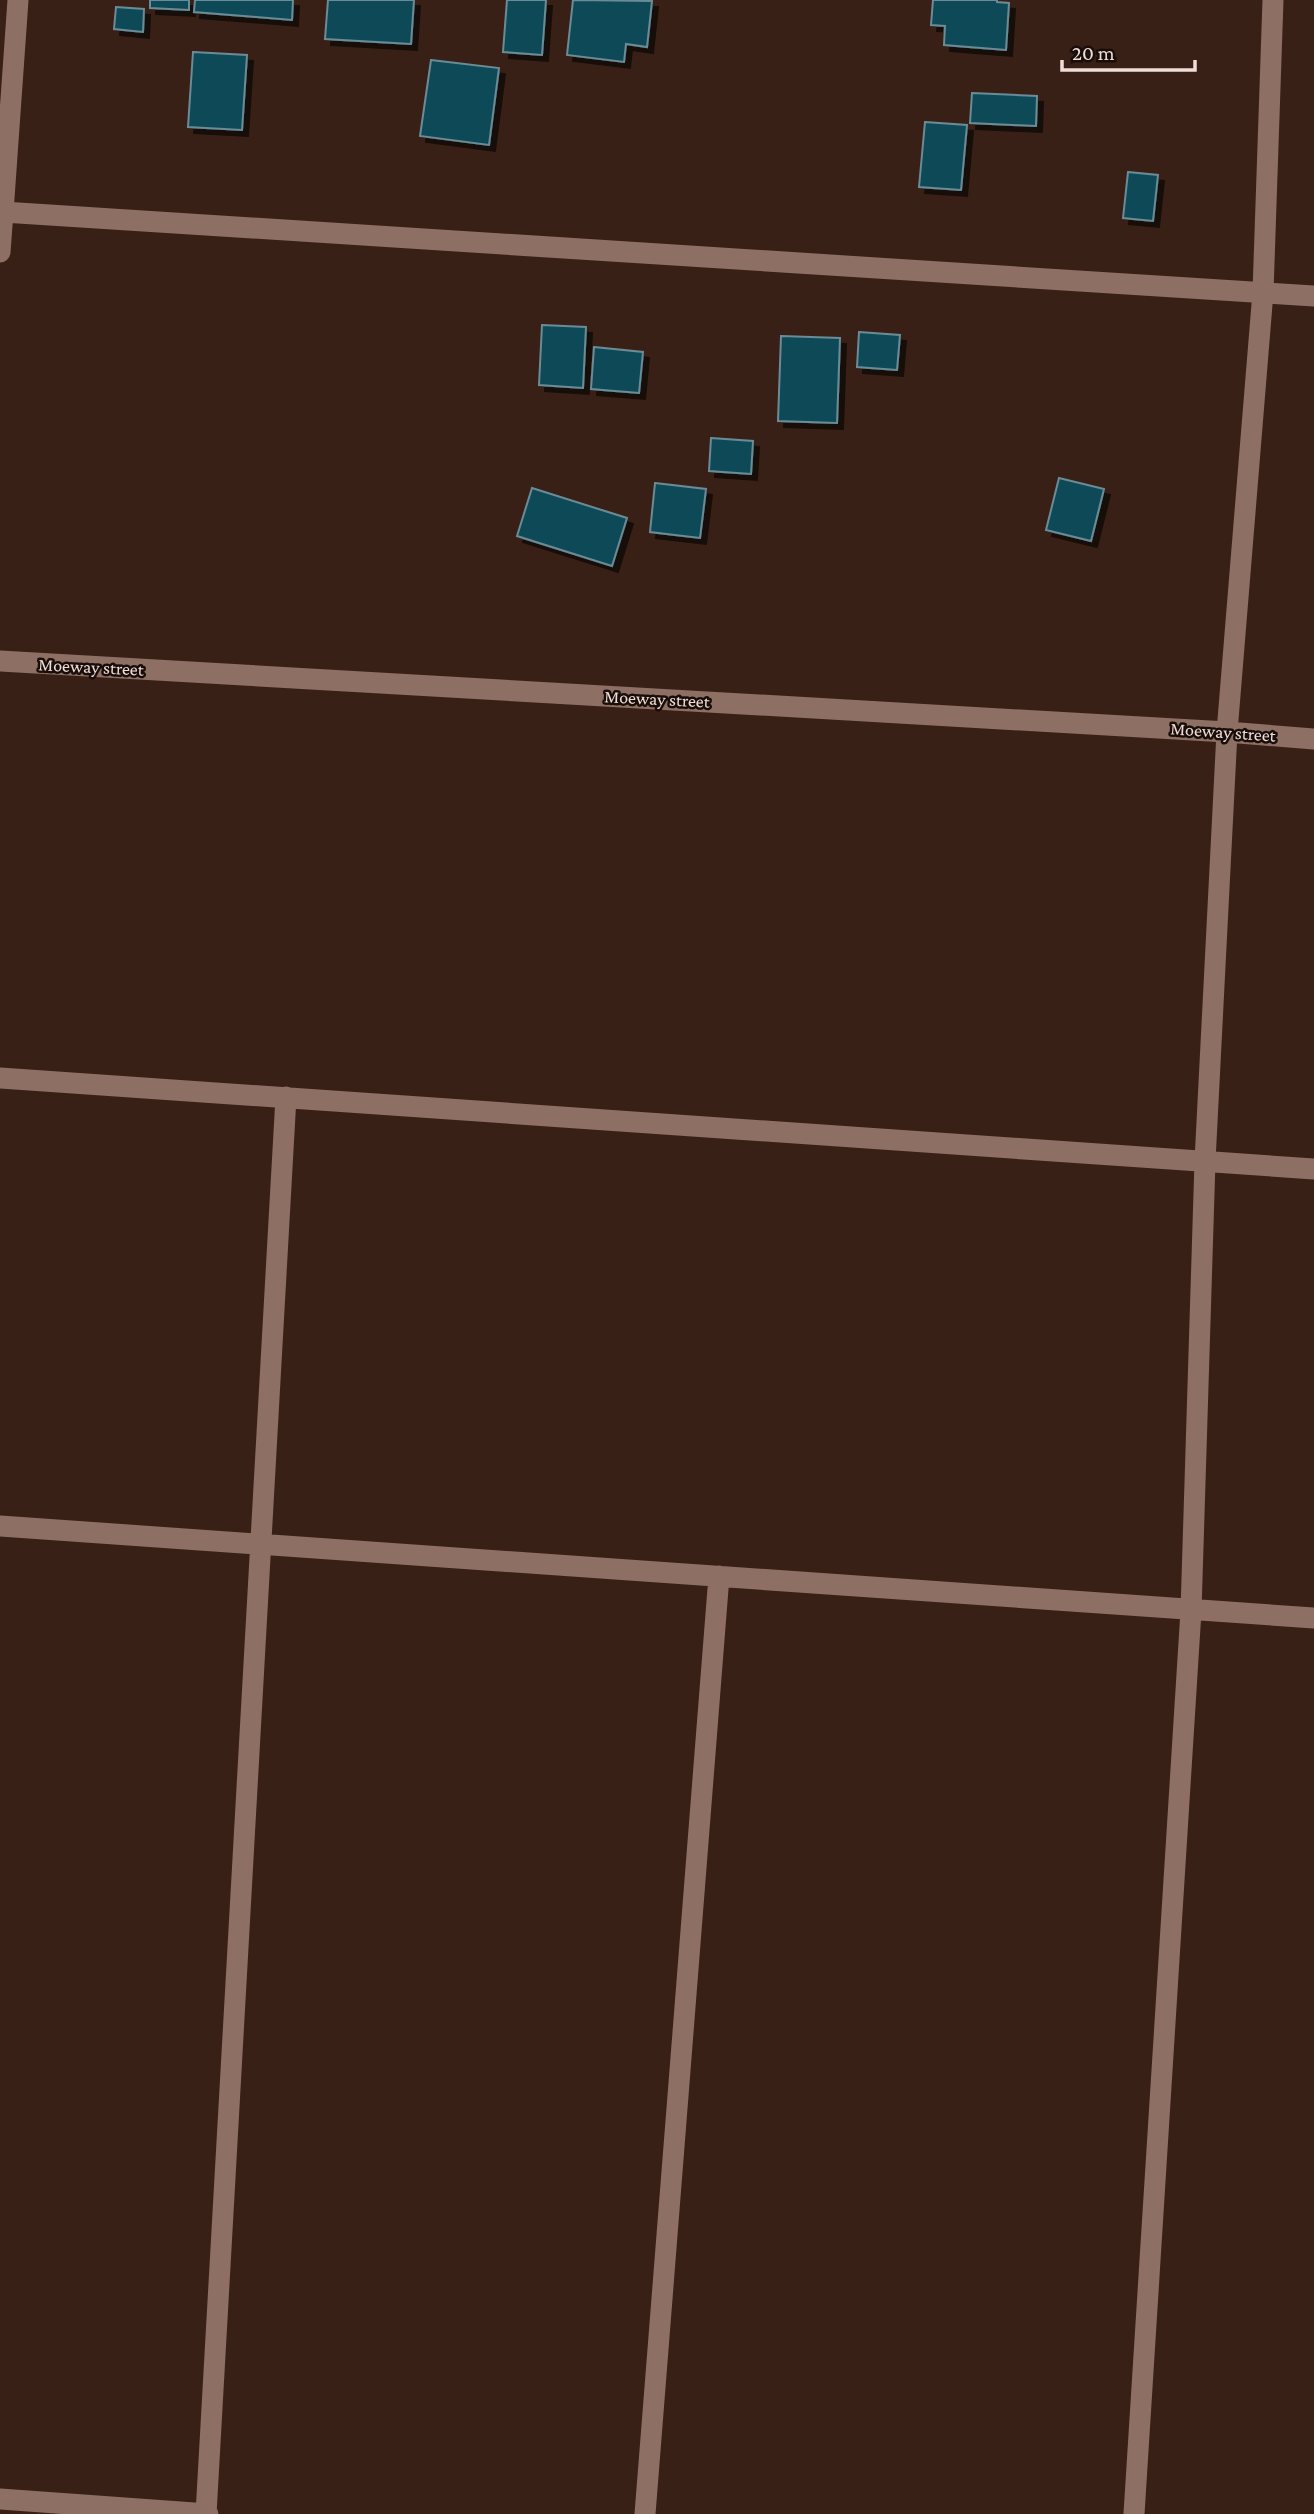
<svg xmlns="http://www.w3.org/2000/svg" width="1314" height="2514" viewBox="0 0 1314 2514" font-family="'Crimson Pro',serif">
<style>
.building{fill:#114857;stroke:#698c97;stroke-width:2;filter:url(#shadow)}
.lines{fill:none;stroke-linecap:round;stroke-linejoin:round}
.minor{stroke:#8e6f64;stroke-width:21}
.labels{text-anchor:middle;stroke-width:5;stroke-linejoin:round;paint-order:stroke}
.street-label{font-size:18px;fill:#efddd7;stroke:#190d09}
</style>
<defs>
<filter id="shadow"><feDropShadow dx="6" dy="6" stdDeviation="0" flood-color="#0009"/></filter>
</defs>
<rect width="100%" height="100%" fill="#392017"/>
<!-- building -->
<path class="building" d="M150 0H189V10L150 8Z
M195 0H293L292 20 194 12Z
M328 0H414L411 44 325 39Z
M507 0H546L542 55 503 52Z
M573 0 652 1 647 47 626 44 624 62 567 55Z
M933 0H997V2L1009 3 1006 50 944 45 945 26 931 25Z
M116 7 144 9 143 32 114 29Z
M193 52 247 55 242 130 188 127Z
M431 60 499 68 489 145 420 136Z
M972 93 1037 96 1036 126 970 123Z
M925 122 967 125 961 190 919 187Z
M1128 172 1158 175 1153 221 1123 218Z
M542 325 586 327 583 388 539 385Z
M859 332 900 335 897 370 857 367Z
M781 336 840 338 837 423 778 421Z
M594 347 643 352 639 393 591 389Z
M711 438 753 441 751 474 709 471Z
M1059 478 1104 489 1091 541 1046 530Z
M655 483 706 489 700 538 650 532Z
M532 488 627 518 612 566 517 536Z"/>
<g class="lines">
<!-- minor -->
<path class="minor" d="M0 212H3L18 0
M0 252 3 212 1314 296
M0 661 1227 732 1314 739
M0 1078 1314 1169
M0 1526 1314 1618
M0 2499 208 2514
M206 2514 286 1097
M645 2514 719 1576
M1134 2514 1191 1611 1205 1161 1227 732 1263 292 1273 0"/>
</g>
<g class="labels">
<!-- street labels -->
<g class="street-label">
<text transform="translate(91 667) rotate(3)" y="6">Moeway street</text>
<text transform="translate(657 699) rotate(3)" y="6">Moeway street</text>
<text transform="translate(1223 732) rotate(4)" y="6">Moeway street</text>
</g>
</g>
<!-- scale -->
<path d="M1062 60v10h133v-10" fill="none" stroke="#efddd7" stroke-width="3.5"/>
<text x="1072" y="60" font-size="21" fill="#efddd7" stroke="#190d09" stroke-width="5" paint-order="stroke">20 m</text>
</svg>
